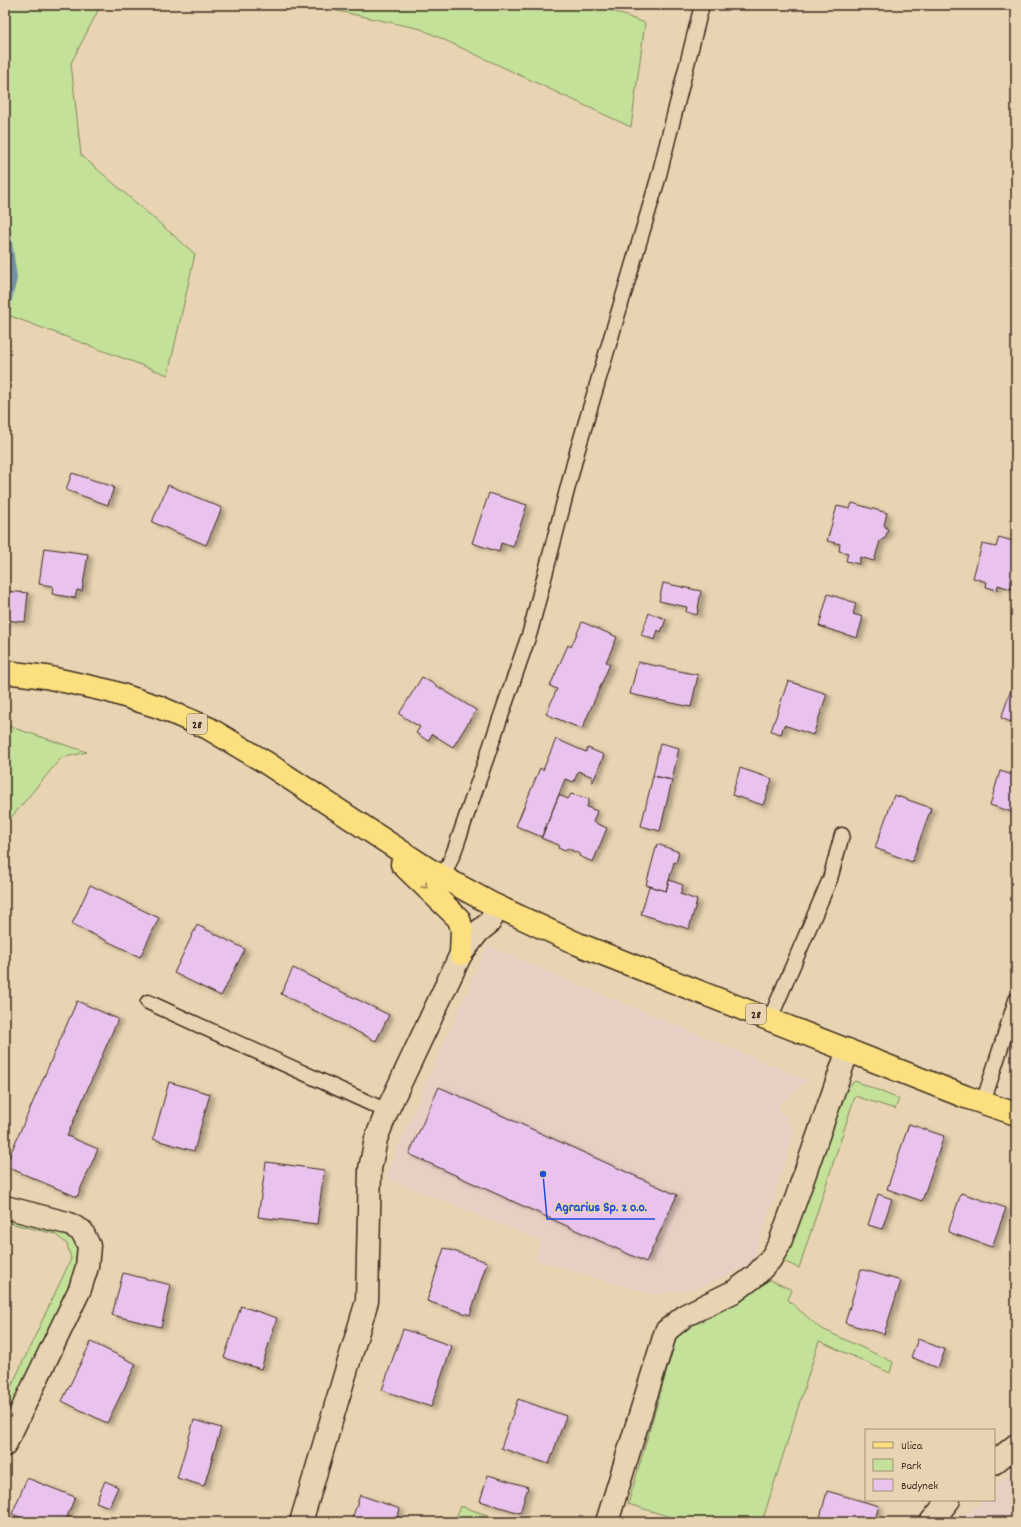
<svg xmlns="http://www.w3.org/2000/svg" width="1021" height="1527" viewBox="0 0 1021 1527" font-family="Dekko,sans-serif">
<style>
.built{fill:#e8cfc4}
.green{fill:#c3e198;stroke:#7f865b}
.lines{fill:none;stroke-linecap:round;stroke-linejoin:round}
.stream{stroke:#7590a3;stroke-width:8}
.building{fill:#e9c3ed;stroke:#3b2a1e;filter:url(#shadow)}
.lane-casing{stroke:#3b2a1e;stroke-width:17}
.street-casing{stroke:#3b2a1e;stroke-width:25}
.primary-casing{stroke:#3b2a1e;stroke-width:25}
.lane{stroke:#e8d4b2;stroke-width:14}
.street{stroke:#e8d4b2;stroke-width:22}
.primary{stroke:#fce080;stroke-width:22}
.oneway{stroke:#9c854f}
.labels{text-anchor:middle;stroke-width:3.5;stroke-linejoin:round;paint-order:stroke}
.shield{fill:#e8d4b2;stroke:#6f5d4a;stroke-width:1}
.shield-label{font-size:12px;font-weight:bold;fill:#3b2a1e}
.leader{fill:none;stroke:#1d4ed8;stroke-width:1.5}
.callout-dot{fill:#1d4ed8;stroke:#e8d4b2;stroke-width:1.5}
.callout-label{font-size:14px;text-anchor:middle;font-weight:bold;fill:#1d4ed8;stroke:#e8d4b2;stroke-width:3.5;stroke-linejoin:round;paint-order:stroke}
</style>
<defs>
<filter id="shadow"><feDropShadow dx="4.5" dy="2.5" stdDeviation="2" flood-color="#0004"/></filter>
</defs>
<rect width="100%" height="100%" fill="#e8d4b2"/>
<filter id="ink" filterUnits="userSpaceOnUse"><feTurbulence type="fractalNoise" baseFrequency=".025" numOctaves="2"/><feDisplacementMap in="SourceGraphic" scale="8" xChannelSelector="R" yChannelSelector="G"/><feConvolveMatrix kernelMatrix="1 2 1 2 8 2 1 2 1" color-interpolation-filters="sRGB"/></filter>
<g filter="url(#ink)">
<!-- built -->
<path class="built" d="M487 946 808 1080 777 1106 795 1131 752 1264 697 1288 654 1295 535 1260 541 1241 385 1177Z
M1016 1466V1522H959L982 1500H994V1488Z"/>
<!-- green -->
<path class="green" d="M5 5H101L71 63 81 155 195 254 168 375 5 314Z
M310 5H596L645 23 631 127 421 29Z
M5 725 87 752 61 758 5 825Z
M855 1081 899 1099 895 1109 855 1096 799 1268 783 1261 843 1091Z
M5 1214 67 1230 81 1248 76 1271 5 1422V1400L71 1259 67 1244 55 1234 5 1222Z
M770 1280 792 1290 788 1300 820 1328 893 1362 890 1373 819 1341 762 1522H687L628 1504 676 1339 682 1331 690 1325Z
M460 1506 508 1522H455Z"/>
<g class="lines">
<!-- stream -->
<path class="stream" d="M5 221 13 278 5 311"/>
</g>
<!-- building -->
<path class="building" d="M72 473 114 487 108 505 66 490Z
M168 485 222 508 206 545 152 522Z
M489 493 527 505 513 547 501 543 499 552 472 543Z
M852 503 887 513 884 525 888 530 885 538 880 541 874 561 860 557 859 564 846 561 848 553 839 551 840 544 827 541 837 506 850 509Z
M999 537 1016 542V572L1011 589 998 585 997 590 986 587 987 582 973 578 982 544 996 547Z
M44 548 88 554 82 591 77 590 75 598 52 594 53 586 39 584Z
M663 583 701 591 697 615 686 612 687 607 659 601Z
M5 591 28 593 25 622 5 620Z
M828 594 856 603 853 614 863 617 857 638 819 626Z
M649 613 666 619 661 632 658 630 655 640 641 635Z
M582 622 617 637 606 662 610 664 582 729 546 714 557 689 550 686 568 645 571 647Z
M638 662 698 675 691 707 630 694Z
M422 677 476 710 453 747 432 734 428 741 416 733 420 727 399 714Z
M788 681 827 694 813 735 784 725 781 734 771 731Z
M1011 690 1016 692V724L1001 718Z
M556 739 586 752 588 748 604 755 593 782H591L593 777 578 771 574 782 565 779 542 837 516 826 540 768 543 770Z
M660 743 679 748 672 780 653 776Z
M740 768 772 779 763 805 732 795Z
M1000 771 1016 776V813L990 805Z
M653 776 672 780 660 831 641 826Z
M571 794 589 799 587 807 597 811 593 822 607 828 593 862 579 856 580 854 567 848 565 851 558 848 559 845 541 838 559 795 568 799Z
M894 795 931 808 912 862 875 848Z
M657 844 679 852 676 863 674 862 666 891 646 885Z
M669 880 683 885 680 894 697 900 689 929 641 914 649 886 666 891Z
M90 885 159 918 140 957 72 924Z
M197 925 245 949 221 996 174 973Z
M293 968 389 1015 376 1041 281 994Z
M77 1001 118 1019 67 1136 98 1149 77 1197 5 1166Z
M169 1082 210 1094 194 1151 153 1139Z
M439 1087 677 1195 646 1262 409 1154Z
M909 1124 944 1136 922 1201 887 1189Z
M266 1162 324 1170 317 1224 258 1217Z
M961 1193 1006 1208 992 1247 948 1232Z
M878 1194 892 1199 882 1229 868 1225Z
M444 1248 487 1262 470 1315 427 1301Z
M861 1269 901 1281 884 1334 845 1323Z
M123 1273 171 1285 161 1327 112 1315Z
M241 1306 277 1318 261 1369 224 1358Z
M403 1329 452 1346 431 1407 382 1390Z
M918 1339 945 1350 938 1368 911 1357Z
M91 1342 136 1364 107 1423 62 1401Z
M518 1399 566 1416 549 1464 501 1448Z
M194 1420 221 1428 204 1486 177 1478Z
M488 1475 528 1487 520 1513 480 1501Z
M27 1478 75 1497 65 1522H32L12 1514Z
M105 1481 118 1487 109 1507 96 1502Z
M827 1491 879 1506 874 1522H819Z
M360 1495 400 1509 396 1522H351Z"/>
<g class="lines">
<defs>
<path id="lane" d="M443 878 455 849 530 632 577 452 658 179 702 5
M148 1002 387 1111
M770 1019 830 879 842 835
M983 1103 1016 1000"/>
<path id="street" d="M5 1207 67 1223 82 1231 89 1246 87 1267 80 1289 5 1445
M994 1463 1016 1445
M301 1522 367 1301 370 1169 376 1139 387 1111 461 954 478 932 489 923 498 907
M607 1522 666 1331 686 1315 735 1291 755 1276 770 1260 779 1245 796 1199 848 1050
M931 1522 949 1500"/>
<path id="primary" d="M5 672 46 677 109 691 159 707 208 728 265 762 428 869 490 903 578 944 966 1097 1016 1114
M402 864 459 919 462 930 461 954"/>
</defs>
<!-- lane casing -->
<use href="#lane" class="lane-casing"/>
<!-- street casing -->
<use href="#street" class="street-casing"/>
<!-- primary casing -->
<use href="#primary" class="primary-casing"/>
<!-- lane -->
<use href="#lane" class="lane"/>
<!-- street -->
<use href="#street" class="street"/>
<!-- primary -->
<use href="#primary" class="primary"/>
</g>
<!-- one-way arrows -->
<defs><path id="oneway-chevron" d="M-2-3.5L2.5 0L-2 3.5" fill="none" stroke-width="1.6" stroke-linecap="round" stroke-linejoin="round"/></defs>
<use class="oneway" href="#oneway-chevron" transform="translate(425 886) rotate(44)"/>
</g>
<g class="labels">
<!-- shield labels -->
<g class="shield">
<rect x="187" y="714" width="20" height="20" rx="3"/>
<rect x="746" y="1004" width="20" height="20" rx="3"/>
</g>
<g class="shield-label">
<text x="197" y="728">28</text>
<text x="756" y="1018">28</text>
</g>
</g>
<!-- callouts -->
<path class="leader" d="M543 1174L547 1219H655"/>
<circle class="callout-dot" cx="543" cy="1174" r="4"/>
<g class="callout-label">
<text x="601" y="1211">Agrarius Sp. z o.o.</text>
</g>
<!-- margin -->
<rect width="1021" height="1527" fill="none" stroke="#e8d4b2" stroke-width="20"/>
<rect x="10" y="10" width="1001" height="1507" fill="none" stroke="#3b2a1e" stroke-width="1.5" filter="url(#ink)"/>
<!-- legend -->
<rect x="865" y="1429" width="130" height="72" fill="#e8d4b2" stroke="#a39077"/>
<rect x="873" y="1442" width="20" height="6" fill="#fce080" stroke="#a39077"/>
<text x="901" y="1449" font-size="12" fill="#3b2a1e">Ulica</text>
<rect x="873" y="1459" width="20" height="12" fill="#c3e198" stroke="#a39077"/>
<text x="901" y="1469" font-size="12" fill="#3b2a1e">Park</text>
<rect x="873" y="1479" width="20" height="12" fill="#e9c3ed" stroke="#a39077"/>
<text x="901" y="1489" font-size="12" fill="#3b2a1e">Budynek</text>
</svg>
